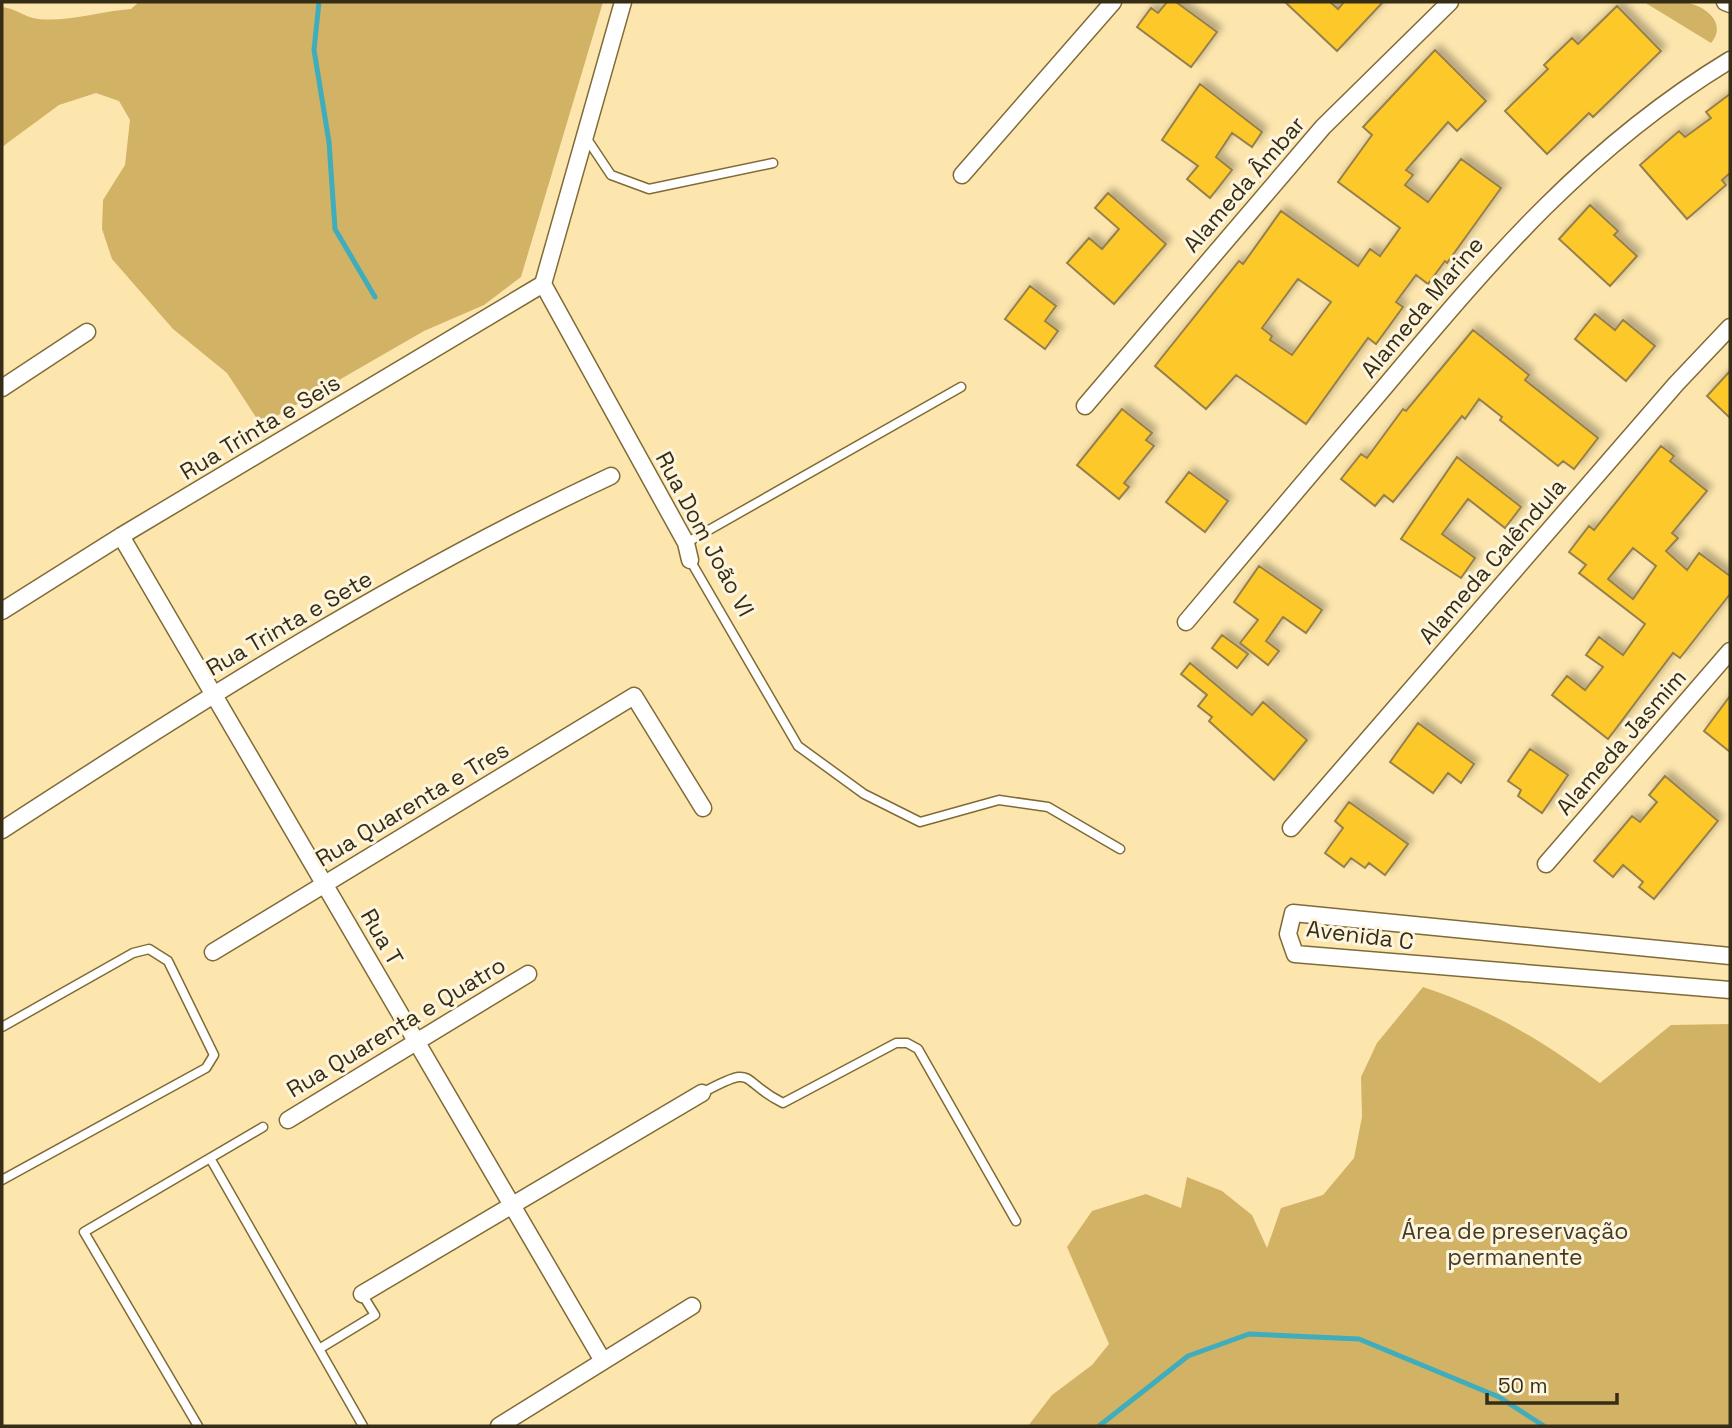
<svg xmlns="http://www.w3.org/2000/svg" width="1732" height="1428" viewBox="0 0 1732 1428" font-family="'Space Grotesk',sans-serif">
<style>
.green{fill:#d2b265}
.lines{fill:none;stroke-linecap:round;stroke-linejoin:round}
.stream{stroke:#3fadbc;stroke-width:5}
.building{fill:#fdc82a;stroke:#96804c;stroke-width:2;fill-rule:evenodd;filter:url(#shadow)}
.lane-casing{stroke:#806b37;stroke-width:11}
.street-casing{stroke:#806b37;stroke-width:19}
.lane{stroke:#fff;stroke-width:8}
.street{stroke:#fff;stroke-width:16}
.labels{text-anchor:middle;stroke-width:6;stroke-linejoin:round;paint-order:stroke}
.street-label{font-size:23px;fill:#362d17;stroke:#fef5df}
.park-label{font-size:23px;fill:#463c25;stroke:#fef5df}
</style>
<defs>
<filter id="shadow"><feDropShadow dx="5" dy="-5" stdDeviation="3.5" flood-color="#0004"/></filter>
</defs>
<rect width="100%" height="100%" fill="#fde6ae"/>
<!-- green -->
<path class="green" d="M139 2H603L521 277 484 305 424 331 261 425 227 373 173 329 112 259 102 229 103 200 125 165 130 120 119 101 96 93 59 105 2 147V7C14 8 22 15 33 18 59 24 102 11 131 9Z
M1644 2C1657 2 1671 0 1684 2 1705 5 1728 23 1711 43Z
M1423 987C1492 1010 1541 1040 1600 1083L1671 1025 1730 1024V1426H1028L1052 1395 1092 1365 1109 1344 1067 1247 1092 1211 1146 1194 1181 1208 1187 1177 1222 1191 1252 1215 1267 1248 1281 1208 1323 1195 1354 1158 1362 1117 1361 1077 1377 1043Z"/>
<g class="lines">
<!-- stream -->
<path class="stream" d="M319 2 314 50 329 142 335 229 375 297
M1099 1426 1188 1356 1249 1334 1359 1339 1499 1397 1544 1426"/>
</g>
<!-- building -->
<path class="building" d="M1167 2H1176L1217 32 1191 67 1137 27 1151 8 1158 13Z
M1285 2H1330L1338 9 1344 2H1383L1337 51Z
M1617 6 1661 51 1593 117 1589 113 1547 154 1505 111 1548 69 1544 65 1572 38 1578 44Z
M1435 50 1486 101 1457 131 1448 122 1406 170 1413 175 1405 185 1428 202 1461 159 1501 188 1447 263 1445 261 1428 284 1416 275 1396 302 1403 307 1376 344 1368 338 1306 424 1236 375 1206 409 1155 366 1239 261 1243 264 1281 211 1358 266 1370 249 1380 256 1400 228 1338 182 1372 135 1363 127ZM1298 279 1331 302 1292 355 1270 340 1272 336 1262 328Z
M1200 84 1262 132 1252 147 1232 133 1216 157 1232 170 1210 198 1187 179 1198 166 1162 140Z
M1730 94V173L1722 180 1726 185 1687 219 1640 165 1679 131 1685 137 1711 118 1706 112Z
M1108 193 1166 244 1114 304 1067 263 1089 238 1102 249 1119 229 1095 208Z
M1590 205 1618 231 1614 235 1637 256 1610 286 1559 239Z
M1030 286 1056 306 1045 321 1058 331 1045 349 1005 319Z
M1595 314 1615 330 1623 320 1655 346 1626 381 1575 339Z
M1473 330 1529 375 1525 380 1598 438 1574 469 1563 461 1558 466 1500 420 1502 417 1479 399 1465 419 1462 416 1393 502 1384 495 1375 506 1341 479 1361 454 1367 458 1403 409 1406 411Z
M1730 371V418L1707 396Z
M1122 409 1152 433 1146 440 1154 446 1124 483 1129 487 1119 499 1077 465Z
M1661 446 1674 456 1670 461 1707 491 1672 533 1678 538 1666 551 1687 570 1699 553 1730 576V594L1680 658 1673 653 1608 739 1552 695 1567 676 1585 690 1603 667 1586 655 1599 637 1623 655 1645 624 1579 573 1586 565 1569 552 1589 526 1594 530ZM1633 548 1656 566 1633 599 1608 579Z
M1457 457 1521 507 1505 528 1468 499 1442 534 1475 558 1461 578 1401 539Z
M1189 472 1228 501 1205 532 1166 502Z
M1259 566 1322 610 1306 633 1283 617 1266 641 1279 651 1268 665 1240 643 1258 620 1234 602Z
M1222 635 1248 654 1237 668 1212 648Z
M1190 663 1252 715 1263 702 1307 740 1274 780 1209 721 1212 717 1198 706 1207 695 1181 674Z
M1730 696V752L1704 731Z
M1418 723 1474 764 1461 783 1448 773 1433 793 1390 762Z
M1530 749 1568 775 1542 813 1518 796 1521 790 1508 781Z
M1665 776 1718 821 1654 899 1639 887 1643 882 1623 865 1613 877 1594 861 1632 816 1640 822 1657 802 1649 795Z
M1349 802 1408 844 1385 875 1369 863 1365 868 1351 858 1344 867 1325 853 1343 828 1335 821Z"/>
<g class="lines">
<defs>
<path id="lane" d="M585 136 611 175 649 189 773 163
M686 543 961 387
M690 560 798 746 864 794 920 822 999 800 1048 807 1120 849
M2 1027 133 953 149 949 168 961 214 1055 206 1068 2 1180
M702 1093C758 1063 737 1080 783 1103L896 1043H907L918 1049 1016 1221
M210 1158 363 1426
M319 1349 375 1315 362 1294
M198 1426 84 1232 263 1127"/>
<path id="street" d="M623 2 543 284 686 543 690 560
M1725 2 1730 4
M962 175 1113 2
M2 388 87 332
M1085 406 1323 127 1450 2
M121 536 603 1361
M2 611 121 536 543 284
M1186 622C1253 542 1320 463 1388 383 1493 258 1588 146 1730 60
M1291 828 1676 384 1730 327
M2 830C199 702 398 575 611 476
M1546 864 1730 651
M213 952 634 696 703 808
M1730 956 1293 913 1288 934 1295 954 1730 990
M288 1120 528 974
M362 1294 702 1093
M499 1426 692 1306"/>
</defs>
<!-- lane casing -->
<use href="#lane" class="lane-casing"/>
<!-- street casing -->
<use href="#street" class="street-casing"/>
<!-- lane -->
<use href="#lane" class="lane"/>
<!-- street -->
<use href="#street" class="street"/>
</g>
<g class="labels">
<!-- street labels -->
<g class="street-label">
<text transform="translate(1244 184) rotate(-49)" y="8">Alameda Âmbar</text>
<text transform="translate(1422 307) rotate(-50)" y="8">Alameda Marine</text>
<text transform="translate(260 427) rotate(-31)" y="8">Rua Trinta e Seis</text>
<text transform="translate(705 534) rotate(62)" y="8">Rua Dom João VI</text>
<text transform="translate(1492 561) rotate(-49)" y="8">Alameda Calêndula</text>
<text transform="translate(289 623) rotate(-30)" y="8">Rua Trinta e Sete</text>
<text transform="translate(1621 742) rotate(-49)" y="8">Alameda Jasmim</text>
<text transform="translate(412 804) rotate(-31)" y="8">Rua Quarenta e Tres</text>
<text transform="translate(1360 935) rotate(7)" y="8">Avenida C</text>
<text transform="translate(382 937) rotate(60)" y="8">Rua T</text>
<text transform="translate(396 1027) rotate(-31)" y="8">Rua Quarenta e Quatro</text>
</g>
<!-- park labels -->
<g class="park-label">
<text x="1515" y="1239">Área de preservação<tspan x="1515" dy="26">permanente</tspan></text>
</g>
</g>
<!-- border -->
<rect width="1732" height="1428" fill="none" stroke="#362d17" stroke-width="7"/>
<!-- scale -->
<path d="M1487 1393v10h130v-10" fill="none" stroke="#362d17" stroke-width="3.5"/>
<text x="1498" y="1393" font-size="21" fill="#362d17" stroke="#fef5df" stroke-width="5" paint-order="stroke">50 m</text>
</svg>
